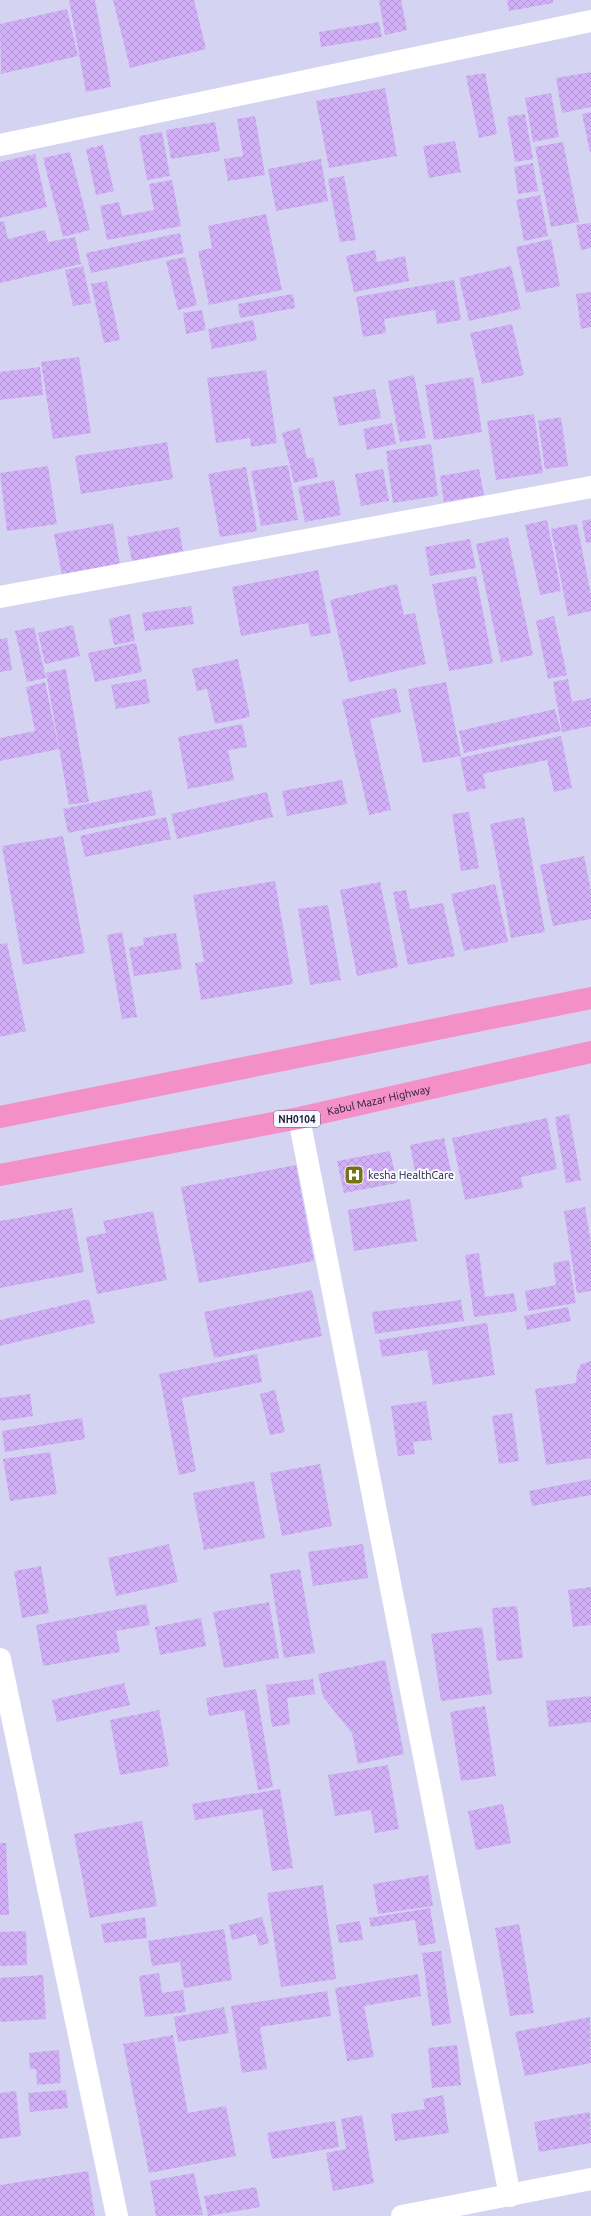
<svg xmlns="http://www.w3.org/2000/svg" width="591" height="2216" viewBox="0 0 591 2216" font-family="Ubuntu,sans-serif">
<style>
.building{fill:url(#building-cross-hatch)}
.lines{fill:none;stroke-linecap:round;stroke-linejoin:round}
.minor{stroke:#fff;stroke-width:22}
.highway{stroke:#f390c7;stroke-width:22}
.labels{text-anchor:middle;stroke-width:4;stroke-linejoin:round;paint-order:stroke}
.shield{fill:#f7f7ff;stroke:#5e5c72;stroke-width:1}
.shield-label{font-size:10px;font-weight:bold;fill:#1d1a36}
.street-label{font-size:11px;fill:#1d1a36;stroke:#f7f7ff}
.poi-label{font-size:11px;fill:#1d1a36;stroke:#f7f7ff;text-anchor:start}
</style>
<defs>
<pattern id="building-cross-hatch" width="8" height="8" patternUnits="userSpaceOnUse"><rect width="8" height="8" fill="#d2b0f7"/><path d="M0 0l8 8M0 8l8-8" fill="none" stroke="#b497d4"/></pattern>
</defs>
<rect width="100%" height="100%" fill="#d4d3f2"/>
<!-- building -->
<path class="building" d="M69 0H95L111 87 86 92Z
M113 0H194L206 49 130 68Z
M379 0H401L407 30 385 35Z
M507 0H553V3L509 11Z
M67 9 78 56 1 74 0 24Z
M379 22 382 37 321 47 319 32Z
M591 72V107L562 113 556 78Z
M485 73 497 134 479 138 466 76Z
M385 88 397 156 329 168 316 101Z
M551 93 559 137 533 142 525 98Z
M591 112V152H590L582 114Z
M525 114 533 159 515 162 507 117Z
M255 116 265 175 228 181 224 159 243 156 237 119Z
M215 122 220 151 171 159 166 130Z
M162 132 170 176 147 180 139 136Z
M455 141 461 172 429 178 423 146Z
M563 142 579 222 551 227 535 147Z
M103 145 114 191 96 195 86 149Z
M70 152 90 230 63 237 43 158Z
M35 154 47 207 0 218V162Z
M321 159 328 201 276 211 268 169Z
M533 163 538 191 518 194 514 167Z
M344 176 356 240 340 242 328 179Z
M172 180 181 226 107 240 100 206 119 202 122 216 154 210 149 184Z
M540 195 548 236 524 241 516 200Z
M266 214 282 290 209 305 198 251 212 248 208 226Z
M4 221 8 239 45 230 48 242 75 237 81 264 0 283V222Z
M591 223V248L581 250 576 225Z
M180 233 184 253 91 273 86 253Z
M551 239 560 286 526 293 516 247Z
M375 250 377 262 405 256 409 281 354 292 346 256Z
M185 257 197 305 178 310 166 261Z
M83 266 91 303 73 306 65 270Z
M511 266 521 309 469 321 459 278Z
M454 280 461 320 437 324 435 310 384 319 386 333 363 337 356 297Z
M107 281 120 340 104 343 91 284Z
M591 292V327L581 329 576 294Z
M293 294 295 308 240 318 238 304Z
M202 310 206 330 186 334 183 313Z
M253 320 257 340 212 349 208 329Z
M512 324 524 375 482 384 470 333Z
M79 357 91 433 53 439 41 362Z
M40 367 43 395 0 400V372Z
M266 370 277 443 251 447 250 438 216 443 207 378Z
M414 375 426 438 400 442 388 381Z
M473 377 482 432 434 440 425 385Z
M375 389 381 418 339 426 333 397Z
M534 414 543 473 496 480 487 421Z
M561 417 568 466 545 469 538 421Z
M392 423 396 444 367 450 363 429Z
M300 428 307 459 313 457 318 477 294 483 282 433Z
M167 442 173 479 81 494 75 456Z
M431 444 438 496 393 503 386 451Z
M288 465 298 520 261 526 251 471Z
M48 466 57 524 7 531 0 473Z
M246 467 257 531 220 537 208 474Z
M383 469 389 501 361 506 355 474Z
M479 469 484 495 444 502 440 476Z
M334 480 341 515 305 522 298 487Z
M591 519V542L586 543 582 521Z
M547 520 561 591 540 595 525 525Z
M113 523 120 565 62 575 54 534Z
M577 524 591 595V611L568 616 551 529Z
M179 527 183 551 132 561 127 537Z
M508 537 533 655 501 662 476 544Z
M470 539 476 568 430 576 425 547Z
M318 570 331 633 311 637 308 623 241 636 232 587Z
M476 576 493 663 449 671 432 584Z
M397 584 404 615 415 613 426 664 349 682 330 600Z
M191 606 194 624 145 631 142 613Z
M130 614 135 641 114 645 109 619Z
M554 616 567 675 548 679 536 621Z
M73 625 80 656 45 664 38 633Z
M34 627 46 678 27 682 15 631Z
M7 638 12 670 0 672V639Z
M136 643 142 672 95 682 88 653Z
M238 659 250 717 215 724 207 689 197 691 192 669Z
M66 669 89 802 69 805 46 673Z
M146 679 150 703 116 709 111 685Z
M568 679 572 702 591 698V726L562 732 553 682Z
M45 682 59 749 0 761V738L35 731 26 687Z
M446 682 461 756 423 763 408 689Z
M396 688 401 712 370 719 391 810 369 815 342 700Z
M555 709 561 731 464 753 459 731Z
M242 724 247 747 228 750 234 780 188 789 178 737Z
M561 736 572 788 554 792 547 760 483 774 486 788 467 792 460 758Z
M342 780 347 804 287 816 282 791Z
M151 790 156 815 68 833 63 809Z
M267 792 273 817 177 839 171 814Z
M469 812 479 868 461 871 452 814Z
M166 817 171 839 85 857 80 836Z
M524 817 545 932 511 938 490 824Z
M63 836 85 953 23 965 2 846Z
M584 856 591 891V919L553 926 540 865Z
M275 881 293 984 201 1000 195 963 204 962 193 895Z
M380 882 398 967 357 976 340 890Z
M495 884 508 942 464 951 451 894Z
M406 890 410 909 443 903 455 956 408 965 393 892Z
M328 905 341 980 310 985 298 909Z
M122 932 137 1017 122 1019 107 935Z
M176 933 182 969 134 976 129 948 144 945 143 938Z
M7 943 26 1031 0 1037V944Z
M569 1114 581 1180 566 1183 555 1117Z
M547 1118 557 1169 521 1177 523 1188 465 1200 452 1138Z
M444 1138 451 1171 416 1177 410 1145Z
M390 1151 397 1183 344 1193 337 1161Z
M296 1165 314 1261 199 1283 181 1187Z
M410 1199 417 1241 354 1251 348 1210Z
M585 1207 591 1243V1291L577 1293 564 1211Z
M72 1208 84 1272 0 1288V1221Z
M153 1211 167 1280 97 1294 86 1237 106 1233 103 1221Z
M479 1253 485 1297 514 1293 517 1311 474 1317 465 1255Z
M569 1260 576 1303 528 1311 525 1291 556 1285 553 1263Z
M312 1290 322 1336 214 1358 204 1312Z
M89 1299 95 1323 0 1346V1320Z
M461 1300 464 1321 375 1334 372 1312Z
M568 1307 571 1321 527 1330 524 1316Z
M487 1323 495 1375 433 1385 427 1350 382 1357 379 1340Z
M257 1354 262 1382 182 1398 196 1471 179 1475 159 1374Z
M591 1361V1458L546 1465 535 1389 576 1383 577 1372 581 1364Z
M275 1390 285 1432 270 1435 260 1394Z
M30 1394 33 1416 0 1421V1398Z
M426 1401 432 1440 413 1442 415 1454 398 1456 391 1406Z
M512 1413 519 1461 499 1464 492 1416Z
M82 1418 85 1439 5 1452 2 1431Z
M50 1452 57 1494 10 1501 3 1459Z
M320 1464 332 1526 282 1536 270 1473Z
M591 1479V1495L532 1506 529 1491Z
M254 1481 265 1538 204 1550 193 1493Z
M169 1544 178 1582 116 1596 108 1558Z
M363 1544 368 1578 313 1586 308 1552Z
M41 1566 49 1613 22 1618 14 1571Z
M300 1569 315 1653 284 1658 270 1574Z
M591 1587V1625L573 1627 568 1590Z
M269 1602 279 1658 224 1668 213 1612Z
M146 1604 150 1625 116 1631 120 1652 43 1666 36 1625Z
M517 1606 523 1658 497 1661 492 1608Z
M201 1618 206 1646 160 1655 155 1627Z
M482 1627 492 1694 441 1701 431 1634Z
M385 1660 404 1754 358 1764 352 1733 323 1697 318 1674Z
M313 1679 315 1694 287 1698 290 1724 272 1727 266 1685Z
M124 1683 130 1705 57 1722 52 1700Z
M256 1689 273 1787 258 1790 244 1710 209 1716 206 1698Z
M591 1696V1722L549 1727 546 1701Z
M485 1706 496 1776 461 1781 450 1712Z
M159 1710 169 1766 120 1775 110 1720Z
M388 1765 399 1829 375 1833 371 1810 335 1816 328 1775Z
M280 1789 293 1868 272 1871 262 1809 195 1820 192 1804Z
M503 1804 511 1843 476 1850 468 1811Z
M142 1821 157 1906 90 1918 74 1834Z
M0 1843H6L9 1915H0Z
M428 1875 433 1906 378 1914 373 1884Z
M323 1885 336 1979 281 1987 267 1893Z
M430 1908 436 1943 419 1946 415 1920 371 1927 369 1918Z
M145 1917 147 1938 104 1943 101 1924Z
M262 1917 269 1943 259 1946 256 1934 232 1940 229 1925Z
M360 1921 363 1940 339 1943 336 1925Z
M519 1924 534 2013 510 2016 495 1928Z
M224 1929 232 1980 184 1988 180 1962 152 1966 148 1941Z
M26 1931 27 1965 0 1966V1932Z
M441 1951 451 2023 432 2026 422 1953Z
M159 1973 162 1993 183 1990 186 2012 145 2017 139 1976Z
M418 1974 421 1996 364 2006 374 2057 347 2061 335 1988Z
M43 1975 46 2019 0 2022V1978Z
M327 1991 331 2016 260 2027 267 2069 242 2073 231 2006Z
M224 2007 229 2033 178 2042 174 2017Z
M590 2017 591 2063 525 2076 515 2032Z
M173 2035 188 2113 226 2106 236 2156 149 2173 123 2044Z
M457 2045 461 2085 432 2088 428 2048Z
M59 2050 61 2083 37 2085 36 2069H30L29 2053Z
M66 2090 68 2108 30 2112 28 2093Z
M16 2091 21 2136 0 2139V2093Z
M443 2095 449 2133 395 2141 391 2114 425 2109 423 2099Z
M590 2112 591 2143 539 2152 534 2122Z
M362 2115 374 2183 333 2191 326 2153 346 2149 341 2119Z
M335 2121 339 2147 272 2159 267 2133Z
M88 2171 95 2216H0V2185Z
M194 2173 203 2215 156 2216 150 2181Z
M256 2187 260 2207 208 2216 204 2196Z"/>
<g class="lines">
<!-- minor -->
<path class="minor" d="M0 145 591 21
M0 597 591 487
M299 1118 510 2196
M0 1659 117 2216
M402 2216 591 2179"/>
<!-- highway -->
<g class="highway">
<path d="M0 1117 591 998"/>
<path id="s1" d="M0 1175 299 1118 591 1052"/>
</g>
</g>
<!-- icons -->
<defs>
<symbol id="hospital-square" viewBox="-11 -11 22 22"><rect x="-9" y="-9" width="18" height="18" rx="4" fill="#777215" stroke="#f7f7ff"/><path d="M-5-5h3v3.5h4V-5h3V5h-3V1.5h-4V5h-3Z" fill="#fff"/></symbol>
</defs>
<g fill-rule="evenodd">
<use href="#hospital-square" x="343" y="1164" width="22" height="22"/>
</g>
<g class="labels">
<!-- shield labels -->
<rect class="shield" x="274" y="1111" width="46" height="16" rx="3"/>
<g class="shield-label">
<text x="297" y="1123">NH0104</text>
</g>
<!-- street labels -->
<g class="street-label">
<text dy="4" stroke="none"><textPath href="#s1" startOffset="386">Kabul Mazar Highway</textPath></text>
</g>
<!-- poi labels -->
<g class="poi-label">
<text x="368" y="1179">kesha HealthCare</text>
</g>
</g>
</svg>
